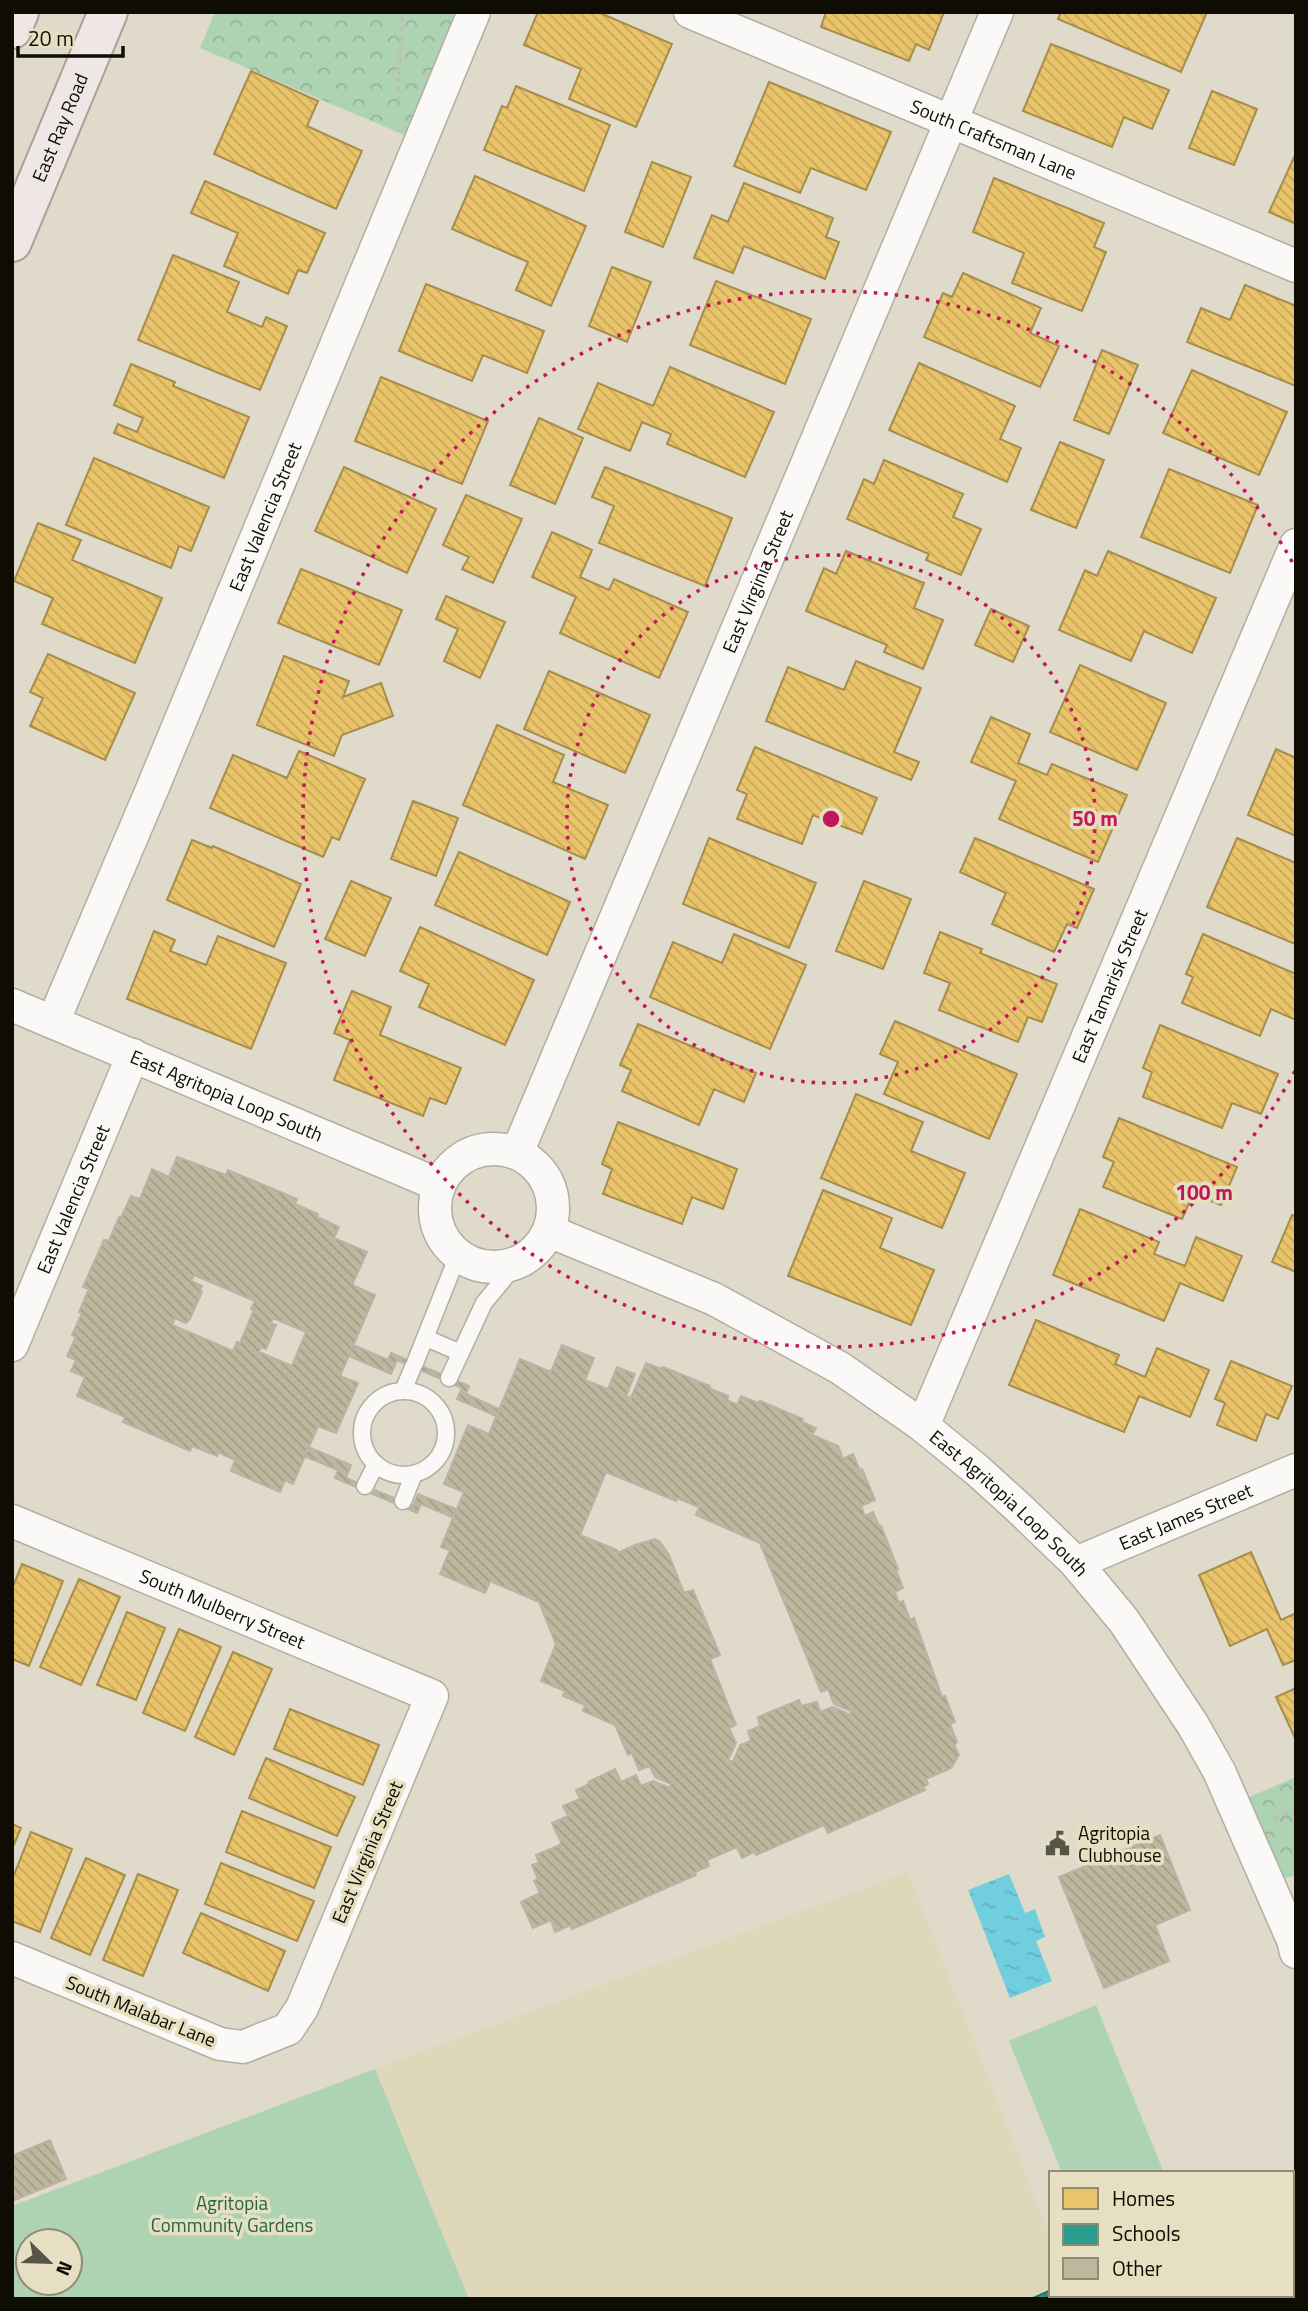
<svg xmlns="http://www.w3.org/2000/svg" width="1308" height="2311" viewBox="0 0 1308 2311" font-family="'Titillium Web',sans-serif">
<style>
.built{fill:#ded7ba}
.park{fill:url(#park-crowns)}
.garden{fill:#add3b2;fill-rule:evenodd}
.water{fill:url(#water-ripples)}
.homes{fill:url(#homes-back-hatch);stroke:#a78d4b;stroke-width:2}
.schools{fill:url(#schools-back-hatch);stroke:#227265;stroke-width:2}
.building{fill:url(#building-back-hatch);stroke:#b7b3a6;stroke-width:2;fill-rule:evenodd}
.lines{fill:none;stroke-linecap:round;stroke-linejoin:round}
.lane-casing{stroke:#b2afa1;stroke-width:19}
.street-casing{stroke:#b2afa1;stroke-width:35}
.primary-casing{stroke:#ae9f99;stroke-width:42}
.path{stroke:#bfbeb8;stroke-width:4.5;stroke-dasharray:5 5;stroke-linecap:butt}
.lane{stroke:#faf9f7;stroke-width:16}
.street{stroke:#faf9f7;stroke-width:32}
.primary{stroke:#efe7e5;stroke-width:38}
.ring{fill:none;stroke:#c2185b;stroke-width:3.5;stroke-dasharray:3.5 7}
.labels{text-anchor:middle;stroke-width:7;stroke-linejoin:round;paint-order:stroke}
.street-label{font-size:19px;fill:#0e0c03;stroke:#e7dfc1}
.poi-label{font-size:19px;fill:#0e0c03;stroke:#e7dfc1;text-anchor:start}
.park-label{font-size:19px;fill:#236641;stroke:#e7dfc1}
.centre{fill:#c2185b;stroke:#e7dfc1;stroke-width:3.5}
.ring-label{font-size:21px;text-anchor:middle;font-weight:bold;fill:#c2185b;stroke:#e7dfc1;stroke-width:7;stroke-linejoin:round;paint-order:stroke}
</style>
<defs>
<pattern id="park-crowns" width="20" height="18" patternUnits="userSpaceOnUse" patternTransform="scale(1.75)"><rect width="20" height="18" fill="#add3b2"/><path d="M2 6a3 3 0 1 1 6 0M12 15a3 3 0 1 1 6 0" fill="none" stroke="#94b497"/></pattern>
<pattern id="water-ripples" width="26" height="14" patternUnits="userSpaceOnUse" patternTransform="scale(1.75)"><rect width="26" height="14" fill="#71cedf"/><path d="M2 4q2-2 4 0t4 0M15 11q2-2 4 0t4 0" fill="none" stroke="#61b0be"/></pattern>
<pattern id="homes-back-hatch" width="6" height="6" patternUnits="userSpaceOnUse" patternTransform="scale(1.75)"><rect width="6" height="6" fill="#e9c46a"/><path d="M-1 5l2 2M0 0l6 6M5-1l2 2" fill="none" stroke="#c7a75a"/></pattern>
<pattern id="schools-back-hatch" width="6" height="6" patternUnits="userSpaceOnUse" patternTransform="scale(1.75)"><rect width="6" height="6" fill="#2a9d8f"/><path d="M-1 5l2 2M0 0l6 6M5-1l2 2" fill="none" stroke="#227e73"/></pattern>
<pattern id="building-back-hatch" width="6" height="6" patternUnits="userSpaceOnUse" patternTransform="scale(1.75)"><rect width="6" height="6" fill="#bfb79d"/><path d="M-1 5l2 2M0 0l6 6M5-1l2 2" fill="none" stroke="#a39c86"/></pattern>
</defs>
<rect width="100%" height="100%" fill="#dfdac9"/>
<!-- built -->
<path class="built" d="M908 1872 1051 2239V2295H1292V2173L1296 2172V2299H469L375 2069Z"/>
<!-- park -->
<path class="park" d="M215 12H474L421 142 200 48Z
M1296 1777V1875L1268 1883 1233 1804Z"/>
<!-- garden -->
<path class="garden" d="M1096 2005 1164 2173H1062L1009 2041Z
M375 2069 469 2299H12V2206ZM28 2241H70V2283H28Z"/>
<!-- water -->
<path class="water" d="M1009 1874 1025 1913 1035 1909 1045 1937 1036 1941 1052 1981 1010 1998 968 1890Z"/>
<!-- homes -->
<path class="homes" d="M538 12H598L672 44 636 127 569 99 581 69 524 45Z
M826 12H944L929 50 916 44 909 61 821 27Z
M1061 12H1207L1181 72 1058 19Z
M1051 44 1169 90 1152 129 1124 117 1112 147 1023 111Z
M251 71 318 101 307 126 362 151 336 209 214 154Z
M769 82 891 132 866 190 811 168 800 193 734 166Z
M516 86 610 125 584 191 484 150 502 106 507 108Z
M1212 91 1257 109 1234 165 1189 148Z
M1296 153V224L1269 212Z
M652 162 691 177 663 247 625 232Z
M475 176 586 226 551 306 516 290 528 262 452 229Z
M994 178 1104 223 1094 247 1106 252 1082 311 1012 283 1024 253 973 232Z
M205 181 325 233 307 273 298 270 288 294 224 266 238 233 191 213Z
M744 183 833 218 826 237 839 242 825 279 744 246 733 273 694 258 712 215 728 222Z
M173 255 239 282 227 312 262 327 266 317 287 326 260 390 138 340Z
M612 267 651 282 627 342 589 326Z
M963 273 1041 308 1030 333 1059 346 1040 387 924 337 943 293 952 297Z
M716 281 811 319 785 384 690 345Z
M426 284 544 331 527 373 483 355 472 381 399 351Z
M1245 285 1296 306V386L1187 342 1201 308 1230 320Z
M1102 350 1138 365 1109 434 1074 420Z
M919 363 1015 406 1000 439 1021 448 1007 482 889 430Z
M131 364 175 382 173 386 249 417 224 478 114 433 118 424 137 432 143 418 114 405Z
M670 367 774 412 745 477 667 444 671 434 642 422 630 451 578 429 598 383 653 406Z
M1192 370 1287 412 1259 475 1163 433Z
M381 377 488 421 462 484 355 441Z
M539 418 583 438 555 504 510 485Z
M1060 442 1104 460 1076 528 1031 510Z
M94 458 209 507 191 551 179 546 171 568 66 525Z
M884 460 963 494 953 517 981 529 961 575 926 560 929 554 847 519 864 479 874 484Z
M344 467 436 509 407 573 315 531Z
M605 467 732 518 705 586 599 543 614 506 592 497Z
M1169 469 1258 505 1230 573 1141 537Z
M466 495 522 519 493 583 462 569 469 557 443 545Z
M38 523 81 540 72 560 162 598 135 663 42 624 53 598 14 581Z
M552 532 592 550 580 577 609 590 614 579 688 612 659 678 560 633 576 597 532 577Z
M846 551 924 583 914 608 943 620 923 669 884 652 887 645 806 611 824 568 836 574Z
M1108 551 1216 598 1192 653 1144 631 1131 661 1059 630 1085 570 1097 576Z
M301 569 402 610 379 665 278 623Z
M446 596 505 622 480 678 444 661 458 629 436 619Z
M991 609 1029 626 1013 662 975 645Z
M48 654 135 693 105 760 30 726 43 698 30 692Z
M284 656 349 681 343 697 381 683 393 716 342 735 334 756 257 725Z
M856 661 921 688 894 752 919 762 911 780 766 721 788 667 844 690Z
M1080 665 1166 703 1137 770 1050 732Z
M549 671 650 715 625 773 524 729Z
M991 717 1030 734 1018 763 1047 775 1052 764 1127 795 1098 862 999 819 1016 781 971 762Z
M497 725 564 755 553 782 608 805 585 859 463 805Z
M755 747 877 798 862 834 813 815 802 844 737 819 747 794 737 790Z
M1276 749 1296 758V836L1248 815Z
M299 751 365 779 339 840 332 837 323 857 210 808 233 755 287 778Z
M413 801 458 818 436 876 391 859Z
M709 838 816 883 789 948 683 904Z
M975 838 1094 889 1077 928 1067 924 1054 952 992 924 1006 893 960 872Z
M1237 838 1296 863 1295 944 1207 907Z
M192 840 212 848 213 846 301 884 274 947 167 900Z
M459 852 570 902 547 955 435 905Z
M351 881 391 898 365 956 325 939Z
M864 881 911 899 883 969 836 951Z
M420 927 534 980 505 1045 419 1007 429 984 400 971Z
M154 931 175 940 170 951 206 965 218 936 286 963 251 1049 127 999Z
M940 932 982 949 980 953 1057 984 1042 1022 1028 1017 1018 1042 939 1010 950 983 924 973Z
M734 934 806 965 770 1049 650 997 673 942 722 963Z
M1203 934 1296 974V1020L1271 1009 1260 1036 1182 1003 1193 977 1186 974Z
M352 991 391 1007 380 1035 461 1068 446 1104 430 1098 423 1116 334 1080 350 1040 334 1033Z
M895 1021 1017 1074 989 1139 884 1094 898 1062 880 1054Z
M638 1024 756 1073 744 1102 714 1089 699 1125 622 1091 631 1070 620 1065Z
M1160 1025 1278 1074 1261 1114 1232 1103 1222 1128 1143 1097 1152 1072 1143 1068Z
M856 1094 923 1122 911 1151 965 1173 942 1228 821 1178Z
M1119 1118 1237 1167 1221 1205 1193 1194 1182 1219 1103 1187 1114 1162 1103 1157Z
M618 1122 737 1169 723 1209 692 1197 682 1224 603 1194 612 1169 602 1164Z
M823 1190 892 1218 880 1248 934 1270 911 1325 788 1276Z
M1080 1209 1159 1242 1154 1254 1185 1266 1196 1237 1242 1256 1223 1301 1180 1283 1164 1321 1053 1275Z
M1292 1215 1296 1217V1272L1272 1262Z
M1036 1320 1119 1355 1115 1364 1145 1377 1157 1348 1209 1370 1190 1417 1139 1396 1124 1432 1009 1385Z
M1231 1361 1292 1386 1278 1419 1266 1414 1256 1441 1217 1425 1225 1403 1215 1399Z
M1251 1552 1281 1620 1296 1613V1660L1283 1665 1267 1629 1230 1646 1199 1575Z
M22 1564 63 1581 29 1666 12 1659V1589Z
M79 1579 120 1597 81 1685 40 1667Z
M127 1612 165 1628 136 1700 97 1685Z
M179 1629 221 1647 185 1731 143 1713Z
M233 1652 272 1669 234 1755 195 1737Z
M1296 1688V1738H1295L1276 1697Z
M290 1709 379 1745 363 1785 274 1749Z
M266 1758 355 1797 337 1836 249 1798Z
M242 1811 331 1847 314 1888 226 1852Z
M12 1824 21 1828 12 1849Z
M31 1832 72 1849 40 1932 12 1921V1880Z
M86 1858 125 1875 90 1955 51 1938Z
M221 1863 314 1901 297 1941 205 1904Z
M138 1874 178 1890 143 1976 103 1960Z
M201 1913 285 1951 268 1991 183 1953Z"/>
<!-- schools -->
<path class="schools" d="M1051 2290V2295H1099L1100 2299H1031Z"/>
<!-- building -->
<path class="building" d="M177 1157 226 1175 228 1170 297 1199 295 1204 318 1214 317 1217 339 1227 334 1238 367 1252 352 1285 375 1295 340 1376 358 1383 336 1433 318 1426 293 1484 285 1480 280 1492 231 1471 235 1460 218 1452 217 1456 192 1446 190 1451 123 1422 125 1417 77 1396 85 1377 71 1371 76 1360 67 1356 76 1337 72 1335 82 1313 79 1312 89 1289 83 1287 104 1240 109 1241 119 1217 121 1218 131 1196 140 1199 152 1169 169 1177ZM194 1275 255 1301 251 1309 254 1310 240 1343 237 1342 233 1351 172 1325 175 1318 186 1323 190 1319 202 1292 200 1290 202 1286 191 1281ZM273 1318 306 1332 292 1366 259 1352 261 1347 266 1349 273 1332 270 1331 271 1329 274 1330 276 1325 271 1323Z
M353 1345 388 1360 391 1353 469 1386 466 1394 499 1409 496 1416 457 1399 462 1388 397 1360 391 1374 349 1356Z
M562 1345 594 1358 585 1380 608 1389 617 1367 635 1374 626 1396 631 1398 646 1363 662 1369 663 1367 710 1386 709 1388 728 1396 727 1400 737 1405 741 1396 758 1403 760 1401 803 1419 802 1422 816 1428 812 1435 838 1446 843 1459 853 1454 860 1471 862 1469 875 1500 861 1506 865 1516 873 1512 879 1526H881L898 1569 896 1570 903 1588 895 1592 899 1603 903 1601 910 1620 914 1618 942 1697 945 1696 955 1722 950 1724 957 1742 954 1745 959 1755 951 1768 926 1779 928 1784 923 1787 925 1790 828 1833 824 1825 756 1855 754 1852 742 1858 737 1847 707 1860 709 1866 695 1872 696 1875 572 1929 571 1925 555 1932 551 1920 533 1928 521 1902 540 1893 534 1881 538 1879 532 1865 539 1863 536 1855 560 1845 561 1842 552 1823 568 1816 563 1806 580 1799 576 1790 590 1784 588 1782 615 1769 621 1782 636 1775 641 1786 653 1781 670 1788 671 1784 655 1777 650 1766 639 1770 632 1753 628 1755 615 1725 583 1711 585 1705 563 1696 565 1691 541 1681 556 1644 539 1602 490 1581 485 1593 440 1574 450 1550 441 1547 464 1492 444 1484 468 1425 489 1434 520 1359 551 1372ZM606 1472 676 1501 677 1498 699 1507 696 1515 760 1543 821 1692 828 1689 834 1704 851 1711 850 1715 833 1707 820 1712 817 1702 801 1706 799 1700 758 1717 760 1726 748 1731 751 1741 740 1745 733 1762 728 1760 736 1743 729 1728 736 1725 710 1659 720 1655 693 1590 684 1593 669 1555 660 1542 655 1539 635 1545 618 1553 617 1550 580 1535Z
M308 1447 351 1465 346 1478 413 1506 418 1494 456 1509 452 1517 421 1504 417 1513 335 1478 338 1470 304 1456Z
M1160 1835 1190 1910 1155 1925 1169 1961 1104 1988 1059 1877Z
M50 2140 66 2179 12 2201V2156Z"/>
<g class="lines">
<defs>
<path id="lane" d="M426 1338 461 1353
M415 1363 458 1255
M449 1378 484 1303 517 1263
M403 1391 413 1367
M362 1433a42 42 0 1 1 84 0a42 42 0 1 1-84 0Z
M365 1486 376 1464
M403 1501 414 1474"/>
<g id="street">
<path id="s1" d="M690 12 1296 266"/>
<path id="s2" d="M12 1005 439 1185"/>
<path id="s3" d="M53 1022 153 787 474 12"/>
<circle cx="494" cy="1208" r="59"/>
<path id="s4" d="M517 1153 997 12"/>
<path id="s5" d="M549 1231 714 1299 840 1368 923 1426 977 1470 1021 1510 1076 1563 1124 1621 1193 1725 1219 1771 1293 1940 1296 1952"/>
<path id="s6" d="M12 1345 133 1055"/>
<path id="s7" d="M923 1426 1296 545"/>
<path id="s8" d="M12 1521 432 1696 302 2008 288 2029 243 2047 220 2044 12 1958"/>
<path id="s9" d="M1076 1563 1296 1470"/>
</g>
<g id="primary">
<path d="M12 29 19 12"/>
<path id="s10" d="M12 242 108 12"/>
</g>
</defs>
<!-- lane casing -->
<use href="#lane" class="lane-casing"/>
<!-- street casing -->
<use href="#street" class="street-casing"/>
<!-- primary casing -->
<use href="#primary" class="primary-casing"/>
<!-- path -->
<path class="path" d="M399 102 398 79 403 12
M1274 1819 1296 1809"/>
<!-- lane -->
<use href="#lane" class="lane"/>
<!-- street -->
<use href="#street" class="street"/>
<!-- primary -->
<use href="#primary" class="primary"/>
</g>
<!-- distance rings -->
<g class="ring">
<circle cx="831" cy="819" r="264"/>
<path d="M1295 1071A528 528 0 1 1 1295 567"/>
</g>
<!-- icons -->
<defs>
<symbol id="civic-bare" viewBox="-9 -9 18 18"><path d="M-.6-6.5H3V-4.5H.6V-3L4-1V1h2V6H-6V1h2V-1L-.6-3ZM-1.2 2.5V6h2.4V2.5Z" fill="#575448" stroke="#e7dfc1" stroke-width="2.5" paint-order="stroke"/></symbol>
</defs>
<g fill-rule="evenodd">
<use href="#civic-bare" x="1040" y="1826" width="35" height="35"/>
</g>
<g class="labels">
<!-- street labels -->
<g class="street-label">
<text dy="7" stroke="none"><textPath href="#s10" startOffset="124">East Ray Road</textPath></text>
<text dy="7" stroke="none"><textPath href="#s1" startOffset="329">South Craftsman Lane</textPath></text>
<text dy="7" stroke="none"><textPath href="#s3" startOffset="548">East Valencia Street</textPath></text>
<text dy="7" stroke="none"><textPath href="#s4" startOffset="620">East Virginia Street</textPath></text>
<text dy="7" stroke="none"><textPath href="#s7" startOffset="478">East Tamarisk Street</textPath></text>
<text dy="7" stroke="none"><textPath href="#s2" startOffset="233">East Agritopia Loop South</textPath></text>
<text dy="7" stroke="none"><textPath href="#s6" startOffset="158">East Valencia Street</textPath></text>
<text dy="7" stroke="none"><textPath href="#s5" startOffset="539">East Agritopia Loop South</textPath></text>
<text dy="7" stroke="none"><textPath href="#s9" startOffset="119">East James Street</textPath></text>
<text dy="7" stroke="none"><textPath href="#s8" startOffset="228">South Mulberry Street</textPath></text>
<text transform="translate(367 1852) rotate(-67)" y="7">East Virginia Street</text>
<text transform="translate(141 2011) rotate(22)" y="7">South Malabar Lane</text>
</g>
<!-- poi labels -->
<g class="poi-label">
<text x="1078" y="1840">Agritopia<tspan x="1078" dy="22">Clubhouse</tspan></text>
</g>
<!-- park labels -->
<g class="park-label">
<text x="232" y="2210">Agritopia<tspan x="232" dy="22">Community Gardens</tspan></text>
</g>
</g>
<circle cx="831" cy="819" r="10" class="centre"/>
<g class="ring-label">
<text x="1095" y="826">50 m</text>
<text x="1204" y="1200">100 m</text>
</g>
<!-- border -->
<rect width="1308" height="2311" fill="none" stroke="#0e0c03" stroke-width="28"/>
<!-- legend -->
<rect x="1049" y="2171" width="245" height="126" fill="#e7dfc1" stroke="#908b75" stroke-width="2"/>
<rect x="1063" y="2188" width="35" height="21" fill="#e9c46a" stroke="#908b75" stroke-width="2"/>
<text x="1112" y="2206" font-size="21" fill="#0e0c03">Homes</text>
<rect x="1063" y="2224" width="35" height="21" fill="#2a9d8f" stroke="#908b75" stroke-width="2"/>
<text x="1112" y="2241" font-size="21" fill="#0e0c03">Schools</text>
<rect x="1063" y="2258" width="35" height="21" fill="#bfb79d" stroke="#908b75" stroke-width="2"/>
<text x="1112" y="2276" font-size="21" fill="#0e0c03">Other</text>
<!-- north arrow -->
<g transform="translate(49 2262) rotate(113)"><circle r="33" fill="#e7dfc1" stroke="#908b75" stroke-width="2"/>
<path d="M0-5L12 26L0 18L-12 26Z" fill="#575448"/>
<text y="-10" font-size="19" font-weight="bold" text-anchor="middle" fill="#0e0c03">N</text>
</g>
<!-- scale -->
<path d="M18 46v10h105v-10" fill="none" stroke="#0e0c03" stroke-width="3.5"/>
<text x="28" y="46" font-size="21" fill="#0e0c03" stroke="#e7dfc1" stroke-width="5" paint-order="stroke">20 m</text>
</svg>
